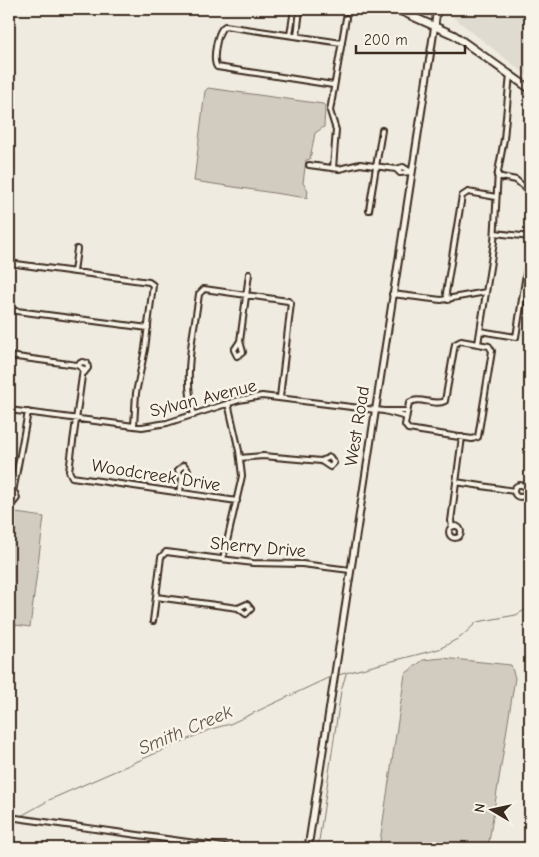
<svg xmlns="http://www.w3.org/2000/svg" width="539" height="857" viewBox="0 0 539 857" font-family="'Comic Neue',sans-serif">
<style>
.built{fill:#e0dbd0}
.green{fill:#d1cbc0;stroke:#867a6f}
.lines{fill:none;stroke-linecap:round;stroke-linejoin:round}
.stream{stroke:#7e7266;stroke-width:1}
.minor-casing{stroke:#3b2a1e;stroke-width:8}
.tertiary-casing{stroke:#3b2a1e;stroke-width:9}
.secondary-casing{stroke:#3b2a1e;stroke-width:9}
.primary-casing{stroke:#3b2a1e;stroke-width:10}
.minor{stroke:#f7f3e8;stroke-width:4}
.tertiary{stroke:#f7f3e8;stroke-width:5}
.secondary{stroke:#f7f3e8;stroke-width:5.5}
.primary{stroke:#f7f3e8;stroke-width:6}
.labels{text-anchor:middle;stroke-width:5;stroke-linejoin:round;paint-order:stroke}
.street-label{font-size:18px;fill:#3b2a1e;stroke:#f7f3e8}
.water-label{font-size:19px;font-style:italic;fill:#625448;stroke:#f7f3e8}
</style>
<rect width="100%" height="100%" fill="#efebe0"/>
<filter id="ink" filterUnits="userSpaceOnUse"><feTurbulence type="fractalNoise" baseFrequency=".02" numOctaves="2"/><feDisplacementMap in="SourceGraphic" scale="10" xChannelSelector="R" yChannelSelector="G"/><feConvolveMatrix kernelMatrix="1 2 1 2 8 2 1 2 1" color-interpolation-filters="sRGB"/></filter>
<g filter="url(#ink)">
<!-- built -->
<path class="built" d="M443 9H530V78Z"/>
<!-- green -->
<path class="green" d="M208 88 323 104 325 106 324 127 315 133 310 159 306 160 303 183 308 190 307 198 194 181 205 91Z
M9 512 44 517 30 627 9 624Z
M443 658 511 665 515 678 488 848H379L405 674 423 660Z"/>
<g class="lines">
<!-- stream -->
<path class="stream" d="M338 675 439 649 461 637 477 622 516 615 530 607
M49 800 211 729 230 724 330 677
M21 816 46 802
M9 822 11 821
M318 848 341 691 346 674"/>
<defs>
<path id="minor" d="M290 35 294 9
M297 36 300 9
M510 74 504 139 498 172 494 242 480 331 516 337 530 249
M333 85 217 67C212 60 217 30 225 26L342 43
M309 165 339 169 360 164 396 169 403 167 411 172
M333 168 336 130 330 111 346 18
M396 169 400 173 411 172
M497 176 516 180 530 192
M369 210 382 130
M495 233 530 237
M9 263 149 282 153 285 145 349 136 393 134 426
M74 272 77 249
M392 294 441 300 486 292
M448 300 446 293 462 196 468 192 496 197
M9 310 148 328
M240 341 234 350 237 356 243 352 240 341 249 274
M478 344 489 346 492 351 478 437 472 439 408 429 405 425 409 403C419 395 434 407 445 401L455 344 461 341 478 344 480 331
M9 356 77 365 83 369 69 471 72 477 237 501
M77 365 82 362 87 363 88 368 84 373
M9 410 142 427 167 423 239 400 262 396 384 411H407
M384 411 406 417
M194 415C182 376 194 334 199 294L204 289 288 301 291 303 280 397
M240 458 263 456 321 461 330 467 334 463 330 457 321 461
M456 482 514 491
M514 491a6 6 0 1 1 12 0a6 6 0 1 1-12 0Z
M13 492 28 412
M180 492 182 478 178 470 184 465 188 470 182 478
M9 493H15L17 498 14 502 9 501
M449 532a6 6 0 1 1 12 0a6 6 0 1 1-12 0Z
M452 527 451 521 462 437
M223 559 242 476 239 451 228 403
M156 597 238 608 247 604 251 609 246 614 238 608
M153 621 161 557 166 552 253 563 302 564 350 570
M9 817 231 848"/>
<path id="tertiary" d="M308 848 435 24"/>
<path id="secondary" d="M435 24 437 9"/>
<path id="primary" d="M396 9 454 35 530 89"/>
</defs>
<!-- minor casing -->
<use href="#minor" class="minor-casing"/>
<!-- tertiary casing -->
<use href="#tertiary" class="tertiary-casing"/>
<!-- secondary casing -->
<use href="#secondary" class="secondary-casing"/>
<!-- primary casing -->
<use href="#primary" class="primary-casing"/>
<!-- minor -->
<use href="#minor" class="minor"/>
<!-- tertiary -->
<use href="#tertiary" class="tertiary"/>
<!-- secondary -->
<use href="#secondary" class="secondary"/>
<!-- primary -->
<use href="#primary" class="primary"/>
</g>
</g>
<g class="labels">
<!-- street labels -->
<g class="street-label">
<text transform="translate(203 398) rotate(-14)" y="6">Sylvan Avenue</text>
<text transform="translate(357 426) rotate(-81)" y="6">West Road</text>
<text transform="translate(156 475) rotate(9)" y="6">Woodcreek Drive</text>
<text transform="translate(258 547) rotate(5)" y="6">Sherry Drive</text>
</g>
<!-- water labels -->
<g class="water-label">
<text transform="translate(185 729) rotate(-23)" y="7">Smith Creek</text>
</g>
</g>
<!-- margin -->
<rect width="539" height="857" fill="none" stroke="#f7f3e8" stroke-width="30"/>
<rect x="15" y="15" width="509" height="827" fill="none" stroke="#3b2a1e" stroke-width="2" filter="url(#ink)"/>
<!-- north arrow -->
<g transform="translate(492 810) rotate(279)" stroke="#f7f3e8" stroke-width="4" paint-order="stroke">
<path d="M0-4L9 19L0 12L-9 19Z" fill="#3b2a1e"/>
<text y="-8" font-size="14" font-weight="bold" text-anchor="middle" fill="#3b2a1e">N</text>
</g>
<!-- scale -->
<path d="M356 45v8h109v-8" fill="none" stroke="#3b2a1e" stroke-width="2.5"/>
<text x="364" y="45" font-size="15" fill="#3b2a1e" stroke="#f7f3e8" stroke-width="4" paint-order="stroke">200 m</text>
</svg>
